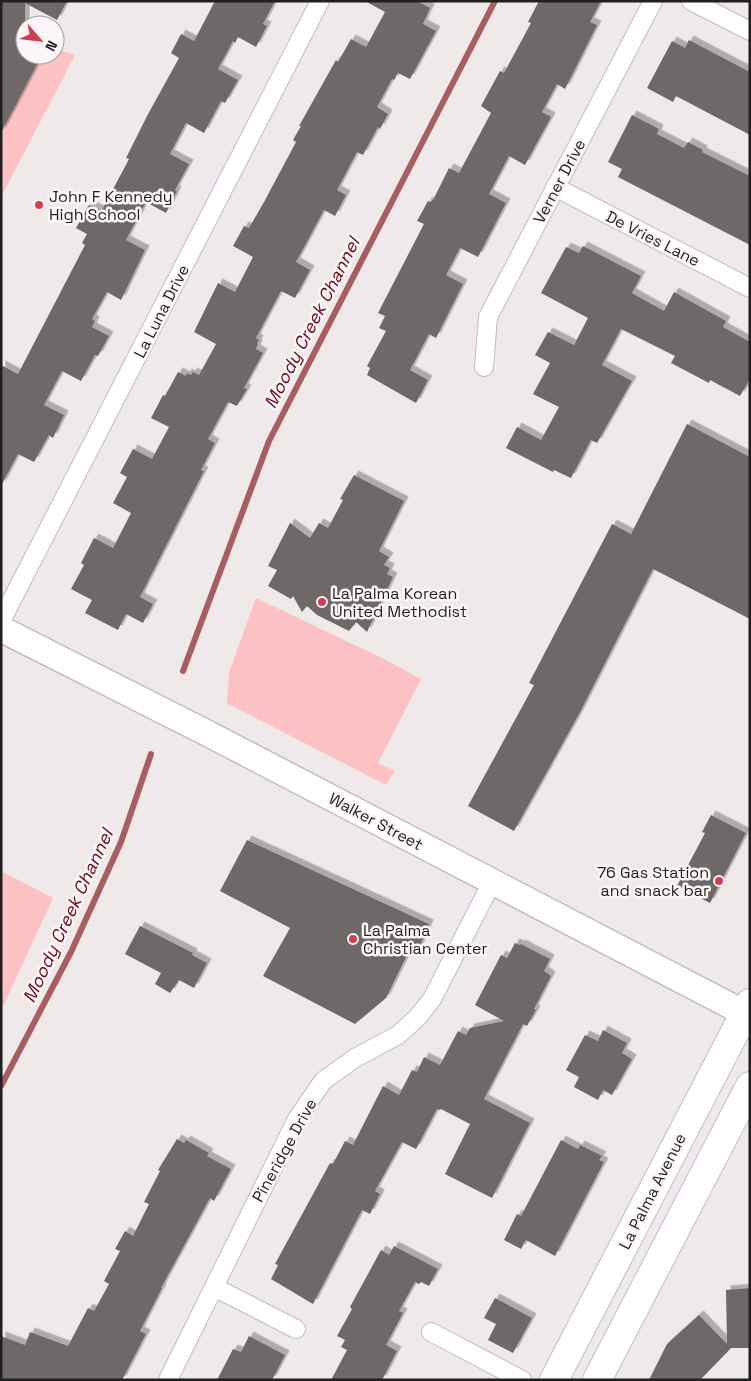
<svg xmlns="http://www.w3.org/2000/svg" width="751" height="1381" viewBox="0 0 751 1381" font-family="'Space Grotesk',sans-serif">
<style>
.green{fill:#fcc2c3}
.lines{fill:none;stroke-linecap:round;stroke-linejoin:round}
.stream{stroke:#a75d61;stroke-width:6}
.building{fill:#6e6868;filter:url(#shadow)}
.street-casing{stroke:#c3bdbd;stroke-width:20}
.secondary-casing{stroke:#c3bdbd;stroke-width:28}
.primary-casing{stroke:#c3bdbd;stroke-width:30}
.street{stroke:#fff;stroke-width:18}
.secondary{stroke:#fff;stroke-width:25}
.primary{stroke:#fff;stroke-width:28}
.poi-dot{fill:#d03f51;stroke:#fdf6f6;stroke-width:2}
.labels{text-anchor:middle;stroke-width:5;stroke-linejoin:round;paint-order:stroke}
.street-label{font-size:16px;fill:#221f1f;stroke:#fdf6f6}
.poi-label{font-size:16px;fill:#221f1f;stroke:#fdf6f6;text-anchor:start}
.water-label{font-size:18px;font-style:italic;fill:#69061c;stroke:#fdf6f6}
</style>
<defs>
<filter id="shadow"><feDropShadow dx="4.5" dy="-4.5" stdDeviation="0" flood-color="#0004"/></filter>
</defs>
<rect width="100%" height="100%" fill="#efe9e9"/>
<!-- green -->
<path class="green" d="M55 48 75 55 1 197V133L42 55H55Z
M256 598 386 660 421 679 378 763 395 771 386 785 227 703 229 673Z
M1 871 53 898 1 1011Z"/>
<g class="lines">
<!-- stream -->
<path class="stream" d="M183 671 269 441 495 1
M1 1086 71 952 121 842 151 754"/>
</g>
<!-- building -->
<path class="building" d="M1 1H67L57 20 25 3V55H42L1 133Z
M215 1H275L263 24 267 26 256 47 238 37 235 43 233 41 218 69 238 80 225 103 221 101 204 133 186 123 170 154 189 164 175 190 177 191 166 213 146 202 126 240 145 250 121 300 107 292 92 319 95 321 92 327 109 336 98 356 95 355 81 381 62 371 44 405 64 415 53 438 49 435 34 462 18 454 1 486V365L18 374 85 245 82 243 87 234 76 228 89 205 100 210H102L129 159 126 158 147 116 179 58 171 53 181 34 194 41Z
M365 1H417L430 8 423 24 436 31 410 79 398 73 394 80 392 79 377 107 388 114 380 129 378 127 363 155 357 152 337 190 346 195 335 216 324 210 296 262 310 270 295 298 281 291 256 338 259 340 257 343 258 344 256 349 263 353 244 388 247 389 237 406 228 402 208 439 215 443 201 470 204 471 140 597 153 604 143 623 126 614 118 630 85 613 92 600 71 589 84 565 81 563 94 538 113 548 131 513 113 503 127 477 120 473 133 449 152 459 169 427 151 418 163 395 165 396 178 372 186 376 187 373 191 375 193 372 199 375 216 344 194 332 218 283 235 292 253 257 233 246 244 226 249 228 264 202 296 142 293 140 301 126H299L336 60 338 62 351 39 366 47 385 12Z
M539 1H601L590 22 597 25 565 89 557 84 542 112 551 117 525 165 509 156 489 194 506 203 478 257 460 248 446 275 463 284 436 338 429 334 410 370 428 380 416 403 367 375 370 368 367 366 386 331 379 328 385 316 378 313 424 224 417 221 428 201 430 202 433 200 449 168 459 173 491 113 481 106 500 71 504 73 531 23 528 22Z
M689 40 750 72V135L676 96 673 102 647 88 672 41 685 48Z
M632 115 659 129 657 134 684 148 688 142 703 150 702 152 750 176V245L618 177 622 169 608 162Z
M583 246 641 276 632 293 664 311 674 292 726 321 723 327 750 342V379L740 396 710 380 709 383 671 363 675 356 621 329 602 365 632 381 597 443 591 440 571 478 554 470 553 472 506 448 517 427 541 440 559 407 533 394 550 363 535 355 548 332 574 345 588 318 541 293 566 247 579 253Z
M687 424 750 457V619L653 569 579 714 514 831 468 806 534 685 529 683 612 524 631 534Z
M354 475 404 501 379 551 389 557 384 565 390 568 387 574 393 577 367 632 356 622 349 631 317 615 307 606 302 612 293 596 291 599 268 586 277 570 268 566 290 523 310 538 319 523 328 528 343 500 340 499Z
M711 815 746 833 710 903 677 886 705 833 702 832Z
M247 840 429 924 418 950 408 953 386 998 355 1024 263 976 290 928 220 891Z
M140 926 193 953 192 955 207 963 194 988 179 980 170 993 155 984 161 973 125 954Z
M515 943 520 945 521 944 550 959 544 971 551 976 534 1009 536 1010 527 1026 523 1024 484 1099 530 1123 492 1198 445 1174 470 1124 441 1109 440 1110 437 1109 416 1149 402 1142 375 1191 380 1194 370 1214 362 1210 313 1304 271 1279 278 1265 275 1264 330 1163 333 1164 345 1141 353 1145 383 1086 399 1095 412 1070 417 1072 424 1057 440 1065 458 1031 466 1035 470 1028 504 1021 475 1005 501 955 507 958Z
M603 1030 627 1043 622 1053 632 1059 612 1095 603 1090 598 1100 574 1087 579 1077 566 1070 585 1035 598 1041Z
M177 1139 184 1143 186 1140 209 1153 207 1156 231 1169 214 1201 210 1198 161 1288H162L140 1331 146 1334 122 1380H1V1336L25 1345 30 1332 68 1346 88 1308 94 1311 109 1284 104 1281 120 1251 115 1249 125 1231 133 1236 149 1204 144 1202 160 1171 158 1170Z
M561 1140 578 1149 580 1145 602 1156 599 1160 604 1162 555 1256 526 1240 521 1249 504 1240 517 1214 521 1216Z
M394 1246 438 1269 429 1286 421 1282 419 1284 415 1282 399 1311 403 1313 386 1345 397 1351 382 1380H331L347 1350 341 1347 345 1340 337 1336 352 1309 350 1307 381 1250 389 1255Z
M750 1288V1348H731L700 1380H649L667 1344 699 1315 727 1344 726 1290Z
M495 1298 532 1318 513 1353 488 1340 496 1324 484 1318Z
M249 1336 285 1355 272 1380H217L233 1349 241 1352Z"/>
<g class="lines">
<defs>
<path id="street" d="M691 1 750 31
M555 187 750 288
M484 367 488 317 653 1
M1 621 320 1
M214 1287 296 1329
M431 1332 522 1380
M168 1380 297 1119 323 1081 355 1058 398 1035 417 1018 432 999 492 882"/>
<path id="secondary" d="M1 629 203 731 750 1016"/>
<path id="primary" d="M554 1380 750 1003
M597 1380 750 1086"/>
</defs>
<!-- street casing -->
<use href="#street" class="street-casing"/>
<!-- secondary casing -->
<use href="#secondary" class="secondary-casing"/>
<!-- primary casing -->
<use href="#primary" class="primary-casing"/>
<!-- street -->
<use href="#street" class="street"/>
<!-- secondary -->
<use href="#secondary" class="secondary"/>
<!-- primary -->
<use href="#primary" class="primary"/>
</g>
<!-- markers -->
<g class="poi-dot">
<circle cx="39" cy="205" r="5"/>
<circle cx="322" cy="602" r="5"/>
<circle cx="719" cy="881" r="5"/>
<circle cx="353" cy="939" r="5"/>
</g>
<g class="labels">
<!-- street labels -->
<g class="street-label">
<text transform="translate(559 181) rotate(-62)" y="6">Verner Drive</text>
<text transform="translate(653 238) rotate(27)" y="6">De Vries Lane</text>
<text transform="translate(161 311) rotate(-63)" y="6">La Luna Drive</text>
<text transform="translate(376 821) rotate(28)" y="6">Walker Street</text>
<text transform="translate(284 1150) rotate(-61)" y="6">Pineridge Drive</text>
<text transform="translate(652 1191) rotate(-63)" y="6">La Palma Avenue</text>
</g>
<!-- poi labels -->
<g class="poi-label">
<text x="49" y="202">John F Kennedy<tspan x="49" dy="18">High School</tspan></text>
<text x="332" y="599">La Palma Korean<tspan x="332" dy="18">United Methodist</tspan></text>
<text x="709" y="878" text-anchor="end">76 Gas Station<tspan x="709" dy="18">and snack bar</tspan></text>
<text x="363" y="936">La Palma<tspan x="363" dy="18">Christian Center</tspan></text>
</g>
<!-- water labels -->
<g class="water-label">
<text transform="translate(312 323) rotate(-63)" y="6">Moody Creek Channel</text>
<text transform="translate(68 916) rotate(-65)" y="6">Moody Creek Channel</text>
</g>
</g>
<!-- border -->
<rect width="751" height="1381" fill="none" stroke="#221f1f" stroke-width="5"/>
<!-- north arrow -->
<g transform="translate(40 40) rotate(118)"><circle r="24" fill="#fdf6f6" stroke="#a5a0a0"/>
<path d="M0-4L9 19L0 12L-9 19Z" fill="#d03f51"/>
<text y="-8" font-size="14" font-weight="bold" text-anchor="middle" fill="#221f1f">N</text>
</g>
</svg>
